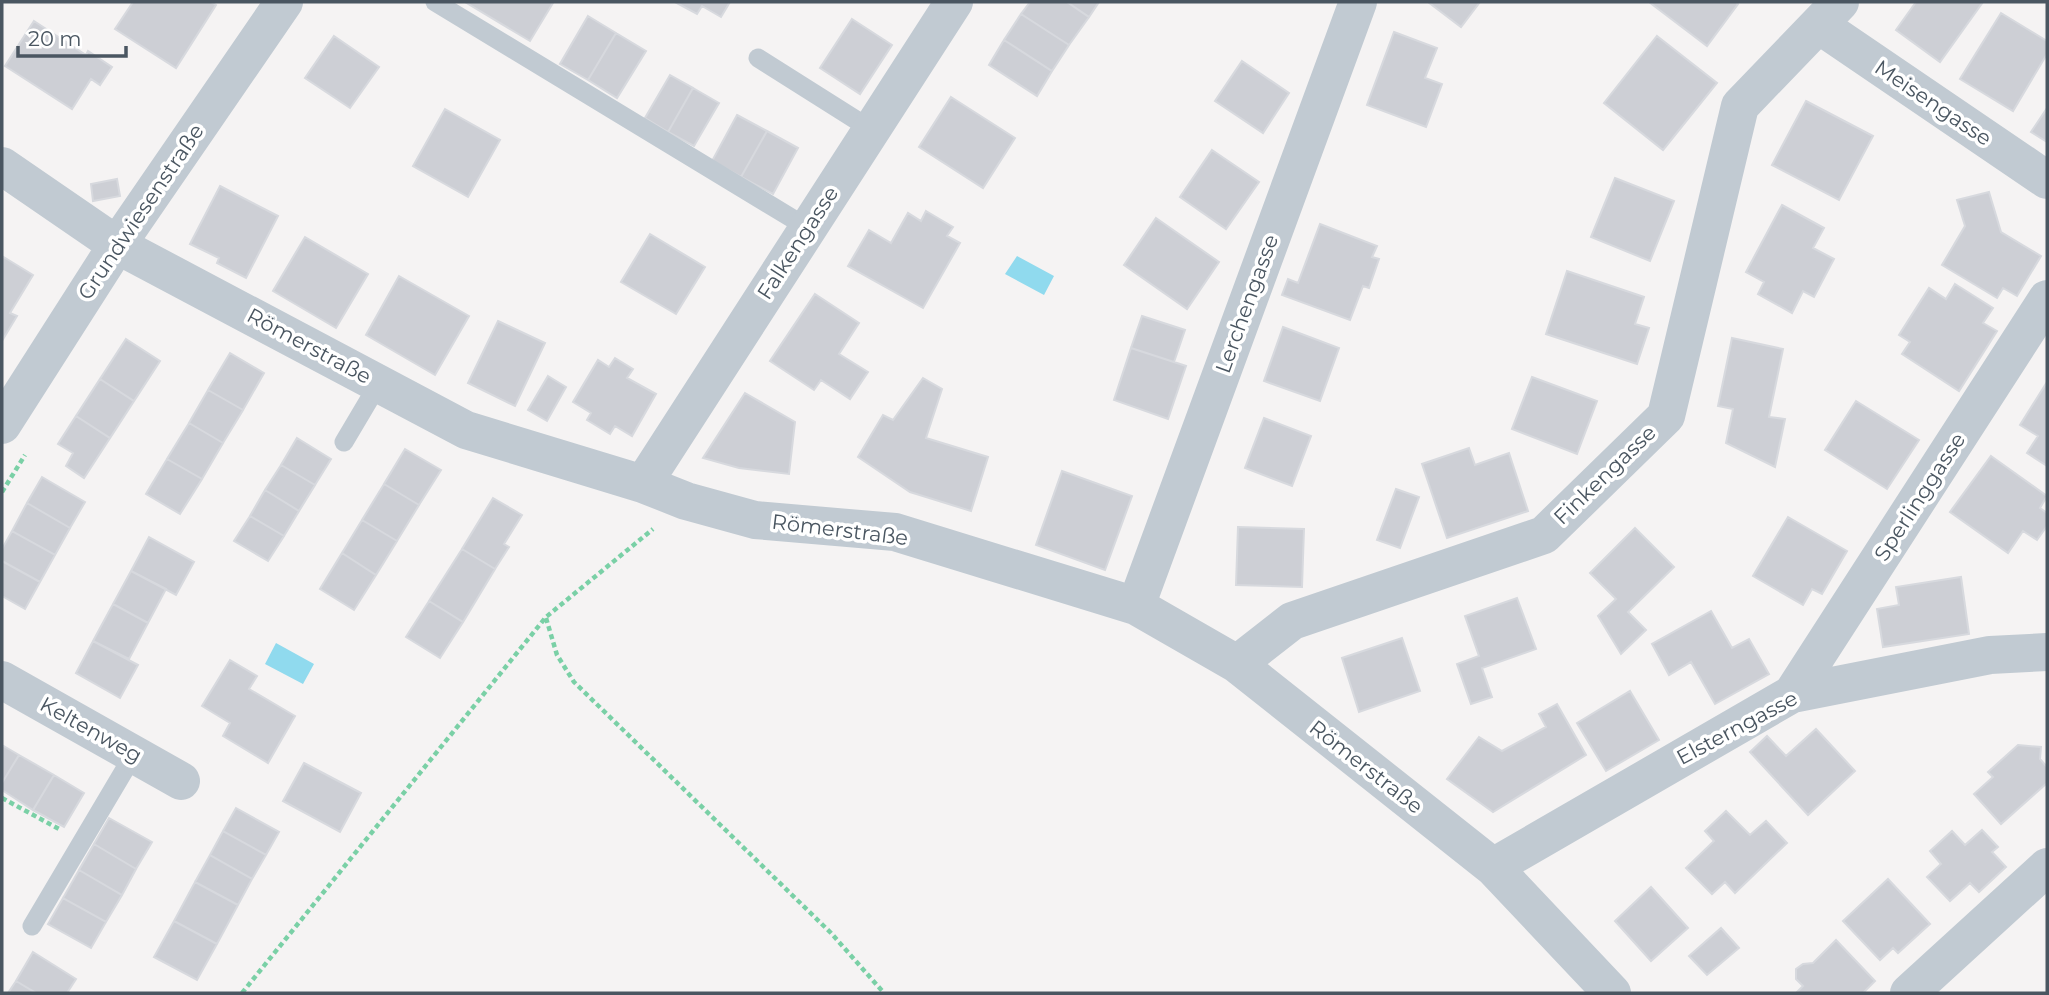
<svg xmlns="http://www.w3.org/2000/svg" width="2049" height="995" viewBox="0 0 2049 995" font-family="Montserrat,sans-serif">
<style>
.water{fill:#90daee}
.building{fill:#cdcfd5;stroke:#d7d9de;stroke-width:2}
.lines{fill:none;stroke-linecap:round;stroke-linejoin:round}
.path{stroke:#7ad0a6;stroke-width:4.5;stroke-dasharray:5 3.5;stroke-linecap:butt}
.lane{stroke:#c1cad2;stroke-width:19}
.street{stroke:#c1cad2;stroke-width:38}
.labels{text-anchor:middle;stroke-width:7;stroke-linejoin:round;paint-order:stroke}
.street-label{font-size:21px;fill:#4a5661;stroke:#fff}
</style>
<rect width="100%" height="100%" fill="#f5f3f3"/>
<!-- water -->
<path class="water" d="M1017 256 1054 276 1044 295 1005 274Z
M276 643 314 664 303 684 265 664Z"/>
<!-- building -->
<path class="building" d="M133 2H211L216 5 176 68 115 29Z
M465 2H551L553 3 530 41Z
M675 2H730L721 17 702 6 697 14Z
M1030 2H1067L1089 17 1069 45 1021 14Z
M1067 2H1099L1089 17Z
M1428 2H1480L1461 27Z
M1649 2H1736L1738 4 1707 46Z
M1916 2H1983L1940 62 1896 30Z
M2001 13 2047 41V54L2013 111 1960 79Z
M1021 14 1069 45 1052 71 1004 40Z
M588 16 616 33 588 80 560 64Z
M852 19 892 45 860 94 820 68Z
M34 21 86 55 88 51 112 67 100 85 91 79 72 109 5 66Z
M1394 32 1437 48 1425 78 1442 84 1426 127 1367 105Z
M616 33 646 51 617 98 588 80Z
M334 36 379 67 350 108 305 78Z
M1657 36 1717 83 1663 150 1604 103Z
M1004 40 1052 71 1037 96 989 65Z
M1242 61 1289 93 1263 133 1215 101Z
M670 75 693 88 668 132 645 118Z
M693 88 719 103 694 146 668 132Z
M951 97 1015 138 983 188 919 147Z
M1806 101 1873 136 1839 200 1772 165Z
M2047 108V142L2031 132Z
M445 109 500 140 468 197 413 166Z
M737 115 767 131 741 177 712 161Z
M767 131 798 148 773 194 741 177Z
M1212 150 1259 182 1226 229 1180 197Z
M1615 178 1674 201 1650 261 1591 237Z
M117 179 120 196 93 201 91 184Z
M220 186 278 216 246 278 217 263 219 258 190 244Z
M1989 192 2001 232 2041 256 2017 296 2003 288 1997 298 1942 265 1965 226 1957 200Z
M1782 205 1824 228 1813 248 1834 259 1814 297 1803 291 1792 313 1758 294 1764 282 1746 272Z
M926 211 953 227 947 236 960 243 923 308 848 266 869 230 891 243 908 213 921 221Z
M1156 218 1219 262 1187 309 1124 265Z
M1320 224 1377 246 1372 257 1379 259 1369 288 1363 286 1350 320 1282 295 1288 279 1298 283Z
M650 234 705 267 676 314 621 282Z
M305 237 368 274 336 328 273 291Z
M2 256 33 275 10 313 17 316 2 341Z
M1567 271 1644 297 1635 324 1649 328 1637 364 1546 334Z
M399 276 469 316 435 375 366 335Z
M1955 284 1993 308 1983 323 1997 331 1959 391 1902 354 1910 342 1899 335 1929 288 1946 299Z
M815 294 859 323 839 354 868 372 850 399 821 380 814 390 770 361Z
M1142 316 1185 330 1174 362 1131 348Z
M498 321 545 343 515 406 468 383Z
M1283 327 1339 348 1320 401 1264 381Z
M1732 338 1783 349 1769 417 1785 419 1775 467 1726 443 1733 409 1718 406Z
M126 339 160 361 134 401 100 379Z
M1131 348 1186 366 1168 419 1114 400Z
M230 353 264 373 243 410 208 390Z
M615 358 633 369 627 378 656 394 632 436 615 426 610 434 587 420 591 413 573 402 598 360 609 367Z
M548 376 566 387 547 421 528 410Z
M1532 377 1597 401 1577 454 1512 429Z
M923 378 942 389 926 438 988 457 971 511 910 492 858 457 883 415 893 420Z
M100 379 134 401 110 438 76 416Z
M2047 382V466L2027 453 2038 436 2020 425Z
M208 390 243 410 223 443 189 423Z
M745 393 795 422 789 474 739 468 703 458Z
M1856 401 1919 440 1887 489 1825 450Z
M76 416 110 438 84 478 66 466 73 453 58 444Z
M1264 418 1311 436 1292 486 1245 468Z
M189 423 223 443 202 479 167 459Z
M297 438 331 459 315 485 281 465Z
M1469 448 1475 465 1509 453 1528 511 1447 538 1422 464Z
M405 449 441 470 419 505 384 484Z
M1991 456 2047 496 2040 508 2047 513V526L2037 540 2023 531 2008 553 1950 512Z
M167 459 202 479 180 514 146 494Z
M281 465 315 485 299 511 265 490Z
M1062 471 1132 496 1105 570 1036 545Z
M42 477 85 502 70 528 27 503Z
M384 484 419 505 397 541 362 520Z
M1396 489 1419 497 1400 548 1377 540Z
M265 490 299 511 284 536 250 516Z
M493 498 522 515 504 544 509 547 495 569 462 549Z
M27 503 70 528 55 555 12 531Z
M250 516 284 536 268 561 234 541Z
M1788 517 1847 551 1822 594 1812 589 1803 605 1753 576Z
M362 520 397 541 376 575 342 553Z
M1238 527 1304 529 1302 587 1236 585Z
M1635 528 1674 567 1628 612 1646 630 1621 654 1598 616 1616 599 1590 573Z
M12 531 55 555 40 582 2 561V549Z
M149 537 194 562 176 595 131 571Z
M462 549 495 569 463 622 429 601Z
M342 553 376 575 354 610 320 589Z
M2 561 40 582 25 609 2 596Z
M131 571 166 589 148 623 113 604Z
M1961 577 1969 634 1883 647 1877 609 1899 605 1896 587Z
M1517 598 1536 649 1482 668 1492 697 1471 704 1457 664 1479 656 1465 616Z
M429 601 463 622 440 658 406 637Z
M113 604 148 623 129 659 93 641Z
M1711 611 1732 648 1749 639 1769 674 1715 704 1691 662 1669 675 1652 644Z
M1402 638 1420 691 1359 712 1342 658Z
M93 641 138 665 120 698 76 673Z
M230 660 257 676 249 689 295 716 268 763 223 736 230 723 202 706Z
M1630 691 1659 740 1606 771 1577 723Z
M1557 704 1586 755 1493 812 1447 779 1479 737 1502 751 1546 727 1539 714Z
M1816 729 1855 771 1808 815 1750 752 1767 736 1786 756Z
M2 745 19 755 2 783Z
M2018 745 2041 747 2040 759 2047 767V783L2001 824 1974 794 1993 777 1988 772Z
M19 755 54 775 33 810 2 790V783Z
M304 763 361 793 340 832 283 801Z
M54 775 84 793 64 827 33 810Z
M236 808 279 832 266 855 223 831Z
M1726 811 1750 835 1766 821 1787 843 1735 893 1725 882 1712 894 1686 868 1714 841 1705 831Z
M109 818 152 842 136 869 94 844Z
M1982 830 1998 847 1992 852 2006 867 1979 892 1970 883 1950 901 1927 877 1941 864 1930 851 1952 831 1965 845Z
M223 831 266 855 252 879 210 855Z
M94 844 136 869 122 895 79 870Z
M210 855 252 879 238 905 195 882Z
M79 870 122 895 106 922 63 898Z
M1888 879 1930 924 1898 953 1893 948 1880 960 1843 921Z
M195 882 238 905 217 944 174 921Z
M1651 887 1688 928 1651 961 1615 921Z
M63 898 106 922 91 948 48 924Z
M174 921 217 944 197 980 154 957Z
M1721 928 1739 948 1707 975 1689 956Z
M1836 940 1875 981 1863 993H1796L1803 986 1796 979V969L1803 964 1813 963Z
M33 952 76 979 67 993H36L16 981Z
M16 981 36 993H8Z"/>
<g class="lines">
<!-- path -->
<path class="path" d="M2 492 25 455
M546 618 557 655 574 682 831 933 884 993
M2 798 59 829
M242 993 546 617 653 529"/>
<!-- lane -->
<path class="lane" d="M435 2 808 228
M758 58 872 130
M344 442 379 383
M32 926 134 754"/>
<!-- street -->
<path class="street" d="M1819 25 2047 180
M2 166 117 245 466 430 643 484 686 501 755 520 895 532 1136 606 1237 664 1493 867 1612 993
M2 425 117 245 284 2
M643 484 954 2
M1136 606 1358 2
M1237 664 1292 621 1544 535 1666 416 1740 106 1840 2
M2 680 181 781
M1792 694 2047 299
M1493 867 1792 694 1990 655 2047 652
M1909 993 2047 867"/>
</g>
<g class="labels">
<!-- street labels -->
<g class="street-label">
<text transform="translate(1933 103) rotate(34)" y="7">Meisengasse</text>
<text transform="translate(141 212) rotate(-56)" y="7">Grundwiesenstraße</text>
<text transform="translate(798 243) rotate(-57)" y="7">Falkengasse</text>
<text transform="translate(1247 304) rotate(-70)" y="7">Lerchengasse</text>
<text transform="translate(309 346) rotate(28)" y="7">Römerstraße</text>
<text transform="translate(1605 475) rotate(-44)" y="7">Finkengasse</text>
<text transform="translate(1920 497) rotate(-57)" y="7">Sperlinggasse</text>
<text transform="translate(840 530) rotate(7)" y="7">Römerstraße</text>
<text transform="translate(1737 728) rotate(-28)" y="7">Elsterngasse</text>
<text transform="translate(91 730) rotate(29)" y="7">Keltenweg</text>
<text transform="translate(1366 767) rotate(38)" y="7">Römerstraße</text>
</g>
</g>
<!-- border -->
<rect width="2049" height="995" fill="none" stroke="#4a5661" stroke-width="7"/>
<!-- scale -->
<path d="M18 46v10h108v-10" fill="none" stroke="#4a5661" stroke-width="3.5"/>
<text x="28" y="46" font-size="21" fill="#4a5661" stroke="#ffffff" stroke-width="5" paint-order="stroke">20 m</text>
</svg>
